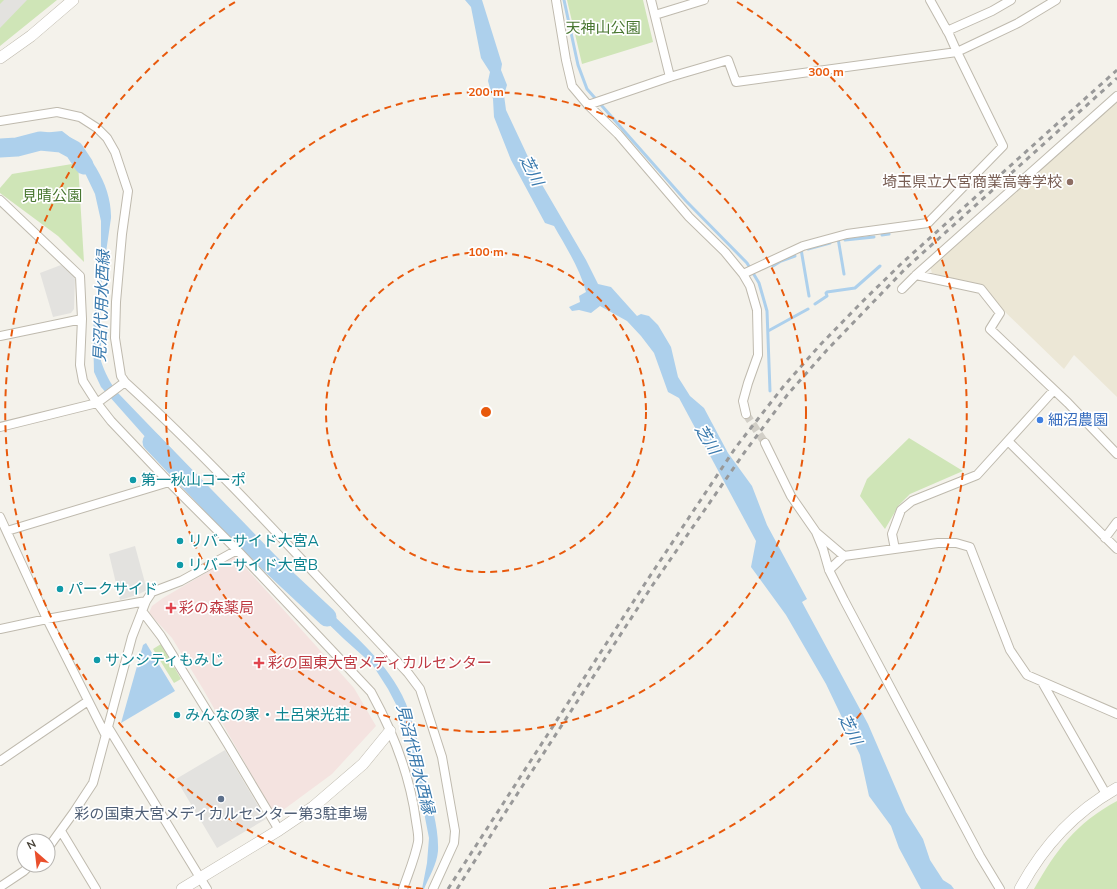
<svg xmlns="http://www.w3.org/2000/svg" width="1117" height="889" viewBox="0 0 1117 889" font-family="Mulish,'Noto Sans JP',sans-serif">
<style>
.education{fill:#ece7d6}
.medical{fill:#f4e3e0}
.green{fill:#cfe5b7}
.parking{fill:#e3e2df}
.water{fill:#add0ec}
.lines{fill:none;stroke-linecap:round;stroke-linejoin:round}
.stream{stroke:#add0ec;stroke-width:3}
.river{stroke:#add0ec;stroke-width:19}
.minor-tunnel{stroke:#d2cfc7;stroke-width:8;stroke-dasharray:8 4;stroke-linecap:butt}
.minor-casing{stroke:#bfbaae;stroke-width:10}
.tertiary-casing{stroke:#bfbaae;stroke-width:12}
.minor{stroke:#fff;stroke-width:8}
.tertiary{stroke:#fff;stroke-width:11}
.rail{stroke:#999;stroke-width:3;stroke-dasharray:5 5;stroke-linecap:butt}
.ring{fill:none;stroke:#e8590c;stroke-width:2;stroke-dasharray:7 5}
.education-dot{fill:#8d6e63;stroke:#fff;stroke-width:1.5}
.shop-dot{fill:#3f7fe0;stroke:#fff;stroke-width:1.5}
.culture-dot{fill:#0f9aa8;stroke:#fff;stroke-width:1.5}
.health-dot{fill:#e0444e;stroke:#fff;stroke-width:1.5}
.service-dot{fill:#5c6f8a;stroke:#fff;stroke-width:1.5}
.labels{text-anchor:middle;stroke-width:3.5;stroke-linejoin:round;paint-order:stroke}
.park-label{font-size:15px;fill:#487630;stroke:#fff}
.education-label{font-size:15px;fill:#785e54;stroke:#fff;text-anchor:end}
.shop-label{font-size:15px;fill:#366cbe;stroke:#fff;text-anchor:start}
.culture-label{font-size:15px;fill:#0d838f;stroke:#fff;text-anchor:start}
.health-label{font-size:15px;fill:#be3a42;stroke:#fff;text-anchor:start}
.service-label{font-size:15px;fill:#4e5e75;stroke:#fff}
.water-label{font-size:16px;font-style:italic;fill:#3979ad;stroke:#fff}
.centre{fill:#e8590c;stroke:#fff;stroke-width:2}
.ring-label{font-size:12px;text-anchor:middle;font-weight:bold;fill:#e8590c;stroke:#fff;stroke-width:3.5;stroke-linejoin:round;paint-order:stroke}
</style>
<rect width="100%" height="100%" fill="#f4f2eb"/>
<!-- education -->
<path class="education" d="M1117 98V397L1074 355 1064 369 1003 310 981 286 932 273 930 266Z"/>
<!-- medical -->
<path class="medical" d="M235 556 354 688 376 726 332 774 275 816 203 689 172 638 149 613 152 606 163 598Z"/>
<!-- green -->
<path class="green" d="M0 0H57L0 46Z
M567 0H643L653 42 582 64Z
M78 163 84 262 58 236 0 193V188L12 174Z
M909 438 963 471 910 494 899 505 885 529 860 496 867 479Z
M161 644 181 679 174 683 153 649Z
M1117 801V889H1034C1057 849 1075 824 1117 801Z"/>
<!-- parking -->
<path class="parking" d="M4 0H27L0 28V4Z
M61 265 75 277 74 309 71 313 53 317 40 273Z
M135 546 147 590 137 595 120 600 109 554Z
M225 750 266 819 217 848 176 779Z"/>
<!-- water -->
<path class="water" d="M465 0H482L502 64 501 70 507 85 504 95 506 110 537 176 586 260 598 284 611 287 637 316 641 314 649 316 658 325 671 347 678 377 690 396 704 408 728 453 752 486 767 525 807 599 802 602 868 724 906 812 923 839 930 860 943 880 951 885 954 889H921L899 848 891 826 869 796 860 755 826 684 786 615 751 567 756 541 679 398 668 392 654 353 641 336 627 321 600 306 591 313 579 310 572 311 569 307 580 302 579 296 586 292C580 269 566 247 554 226L545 223 511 160 494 117 493 99 488 81 490 72 481 58 471 7Z
M62 131C89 150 112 185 111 218L101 287V361C105 373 110 383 118 393 184 462 252 530 318 600 347 630 383 657 402 695 415 721 420 753 426 781 431 804 439 828 438 851 437 864 429 877 424 889H422L427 863 429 838 419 787 409 740 401 714 388 689 372 664 344 639 314 610 308 599 301 594V590L252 544 253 542 245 536 177 466 163 457 101 387 94 372 93 330 101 251V221L95 194 85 173 64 141 40 143 15 149 0 148V141L52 132Z
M146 643 175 691 121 723 143 645Z"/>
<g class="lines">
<!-- stream -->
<path class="stream" d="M564 0 578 65 587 89 686 201 747 263 759 283 767 311 770 391
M882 235 889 234
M838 238 844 274
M845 240 874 237
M801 249 809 296
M808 249 830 243
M773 266 781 261 795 256
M815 304 827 296 826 293 827 292 855 288 880 266
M768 331 808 309"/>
<!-- river -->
<path class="river" d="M0 148 17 147 40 141 61 143 74 150 84 165
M152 442 251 546 327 617"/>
<!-- minor-tunnel -->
<path class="minor-tunnel" d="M746 414 765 443"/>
<defs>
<path id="minor" d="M556 0 566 60 572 86 588 105 618 134 689 217 725 252 743 274 750 286 757 310 758 355 748 383 743 401 746 414
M651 0 670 77
M655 15 704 0
M947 31 992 11 1011 0
M588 105 670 77 728 60 736 82 957 52 949 34 930 0
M0 121 57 112 80 117 97 128 107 138 115 152 128 191 122 234 116 302 115 338 121 376 125 382C225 473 315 575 408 673L420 689 442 757 455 831 454 843 433 889
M0 200 80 276 82 319 80 365 83 381 97 403 111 421 169 482 237 550 181 581 152 592 146 601 132 637 93 783 74 812 48 848
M743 274 803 246 847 234 928 223 1003 146 957 52 1018 23 1056 0
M916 275 981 289 1000 313 990 329 1068 403 1117 454
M902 289 916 275 1117 96
M0 336 82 319
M0 427 97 403 125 382
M1008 441 1117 549
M765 443 791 496 816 532 823 549 829 570 844 600 980 856 1000 889
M0 517 47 619 106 736
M7 531 169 482
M817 533 844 556 938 543H956L970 547 1010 650 1027 675 1117 714
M1105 538 1117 522
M895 549 892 534 901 510 912 501 977 475 1054 390
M237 550 371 692C393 732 410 775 416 821 417 828 419 836 418 842 415 858 408 874 403 889
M829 570 844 556
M142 611 161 636 227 743 279 830
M0 629 47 619 146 601
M1042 682 1106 794
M108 727 207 889
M0 761 88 701
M61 831 96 889
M0 887 24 871 30 865"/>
<path id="tertiary" d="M0 58 31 36 73 0
M182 889 279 830 313 807 363 764 390 731
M1020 889C1043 846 1074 812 1117 788"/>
</defs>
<!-- minor casing -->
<use href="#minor" class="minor-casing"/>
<!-- tertiary casing -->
<use href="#tertiary" class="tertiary-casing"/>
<!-- minor -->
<use href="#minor" class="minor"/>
<!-- tertiary -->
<use href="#tertiary" class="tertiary"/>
<!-- rail -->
<path class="rail" d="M448 889 646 582 736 447 783 387 821 344 861 303 902 263 1117 70
M457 889 503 816 652 586 744 453 788 394 827 350 906 268 1117 78"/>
</g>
<!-- distance rings -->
<g class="ring">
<circle cx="486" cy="412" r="160"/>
<circle cx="486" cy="412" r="320"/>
<path d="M423 889A481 481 0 0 1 235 2M737 2A481 481 0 0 1 549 889"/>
</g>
<!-- markers -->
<circle class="education-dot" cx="1070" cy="182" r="4"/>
<circle class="shop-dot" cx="1040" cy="420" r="4"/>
<g class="culture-dot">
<circle cx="133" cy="480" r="4"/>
<circle cx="180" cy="541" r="4"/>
<circle cx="180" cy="565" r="4"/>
<circle cx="60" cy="589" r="4"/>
<circle cx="97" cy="660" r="4"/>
<circle cx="177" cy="715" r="4"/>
</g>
<g class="health-dot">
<path d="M169 602h4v4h4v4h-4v4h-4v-4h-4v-4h4z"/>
<path d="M257 657h4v4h4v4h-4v4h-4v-4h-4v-4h4z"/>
</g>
<circle class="service-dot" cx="221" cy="799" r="4"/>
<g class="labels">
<!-- park labels -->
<g class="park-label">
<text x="603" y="33">天神山公園</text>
<text x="52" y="201">見晴公園</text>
</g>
<!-- education labels -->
<g class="education-label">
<text x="1062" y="187">埼玉県立大宮商業高等学校</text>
</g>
<!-- shop labels -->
<g class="shop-label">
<text x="1048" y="425">細沼農園</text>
</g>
<!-- culture labels -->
<g class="culture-label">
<text x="141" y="485">第一秋山コーポ</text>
<text x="188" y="546">リバーサイド大宮A</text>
<text x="188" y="570">リバーサイド大宮B</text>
<text x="68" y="594">パークサイド</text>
<text x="105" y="665">サンシティもみじ</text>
<text x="185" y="720">みんなの家・土呂栄光荘</text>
</g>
<!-- health labels -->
<g class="health-label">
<text x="179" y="613">彩の森薬局</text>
<text x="268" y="668">彩の国東大宮メディカルセンター</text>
</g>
<!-- service labels -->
<g class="service-label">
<text x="221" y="819">彩の国東大宮メディカルセンター第3駐車場</text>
</g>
<!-- water labels -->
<g class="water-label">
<text transform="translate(532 170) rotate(63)" y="6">芝川</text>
<text transform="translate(101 306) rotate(-88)" y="6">見沼代用水西緑</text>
<text transform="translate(708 439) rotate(59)" y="6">芝川</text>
<text transform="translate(851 729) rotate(64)" y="6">芝川</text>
<text transform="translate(416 759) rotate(76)" y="6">見沼代用水西縁</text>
</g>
</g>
<circle cx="486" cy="412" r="6" class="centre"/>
<g class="ring-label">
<text x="826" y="76">300 m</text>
<text x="486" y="96">200 m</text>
<text x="486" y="256">100 m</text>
</g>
<!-- north arrow -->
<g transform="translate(36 853) rotate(332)"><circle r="19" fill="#ffffff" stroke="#b6b4b0"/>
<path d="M0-3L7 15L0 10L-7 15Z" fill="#ea4f2c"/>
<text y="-6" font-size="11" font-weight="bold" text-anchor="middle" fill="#484339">N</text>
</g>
</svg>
